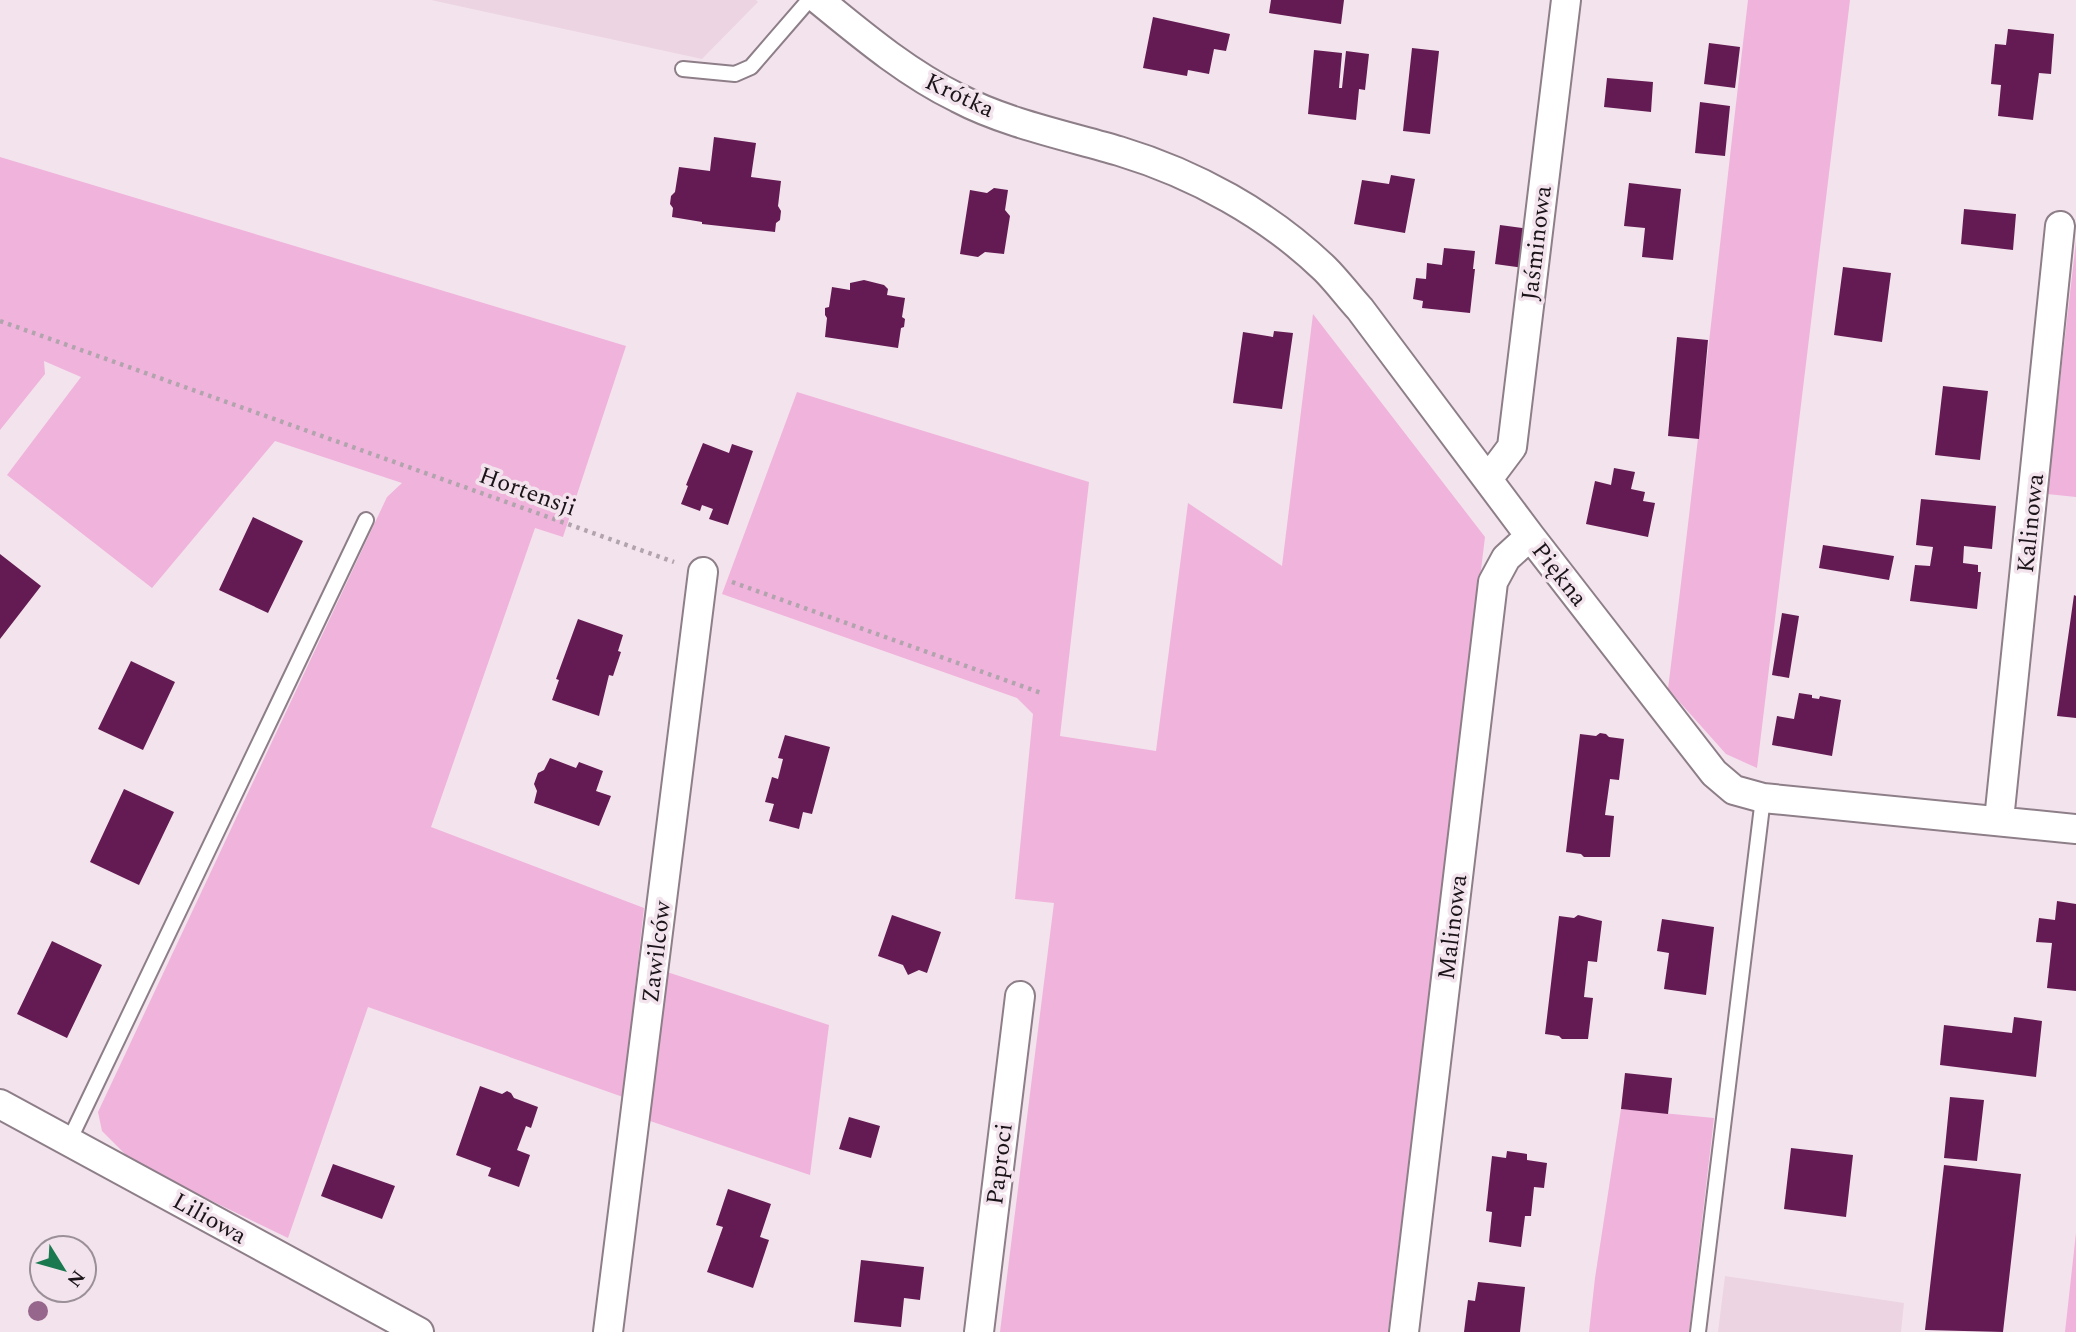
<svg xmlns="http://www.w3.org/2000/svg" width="2076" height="1332" viewBox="0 0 2076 1332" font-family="Spectral,serif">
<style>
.built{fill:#ecd4e3}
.green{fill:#f0b3dc}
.building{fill:#641b53}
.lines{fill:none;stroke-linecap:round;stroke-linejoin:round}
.lane-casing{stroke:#8d7e88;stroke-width:18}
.street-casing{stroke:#8d7e88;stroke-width:32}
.path{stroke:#b1a4ad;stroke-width:4.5;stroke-dasharray:3.5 5;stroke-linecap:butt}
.lane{stroke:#fff;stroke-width:14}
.street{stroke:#fff;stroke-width:28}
.tree{fill:#97668c}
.labels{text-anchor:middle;stroke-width:7;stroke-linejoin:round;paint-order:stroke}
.street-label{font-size:24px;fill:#1a1418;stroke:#f3e3ed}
</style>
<rect width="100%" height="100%" fill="#f3e3ed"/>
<!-- built -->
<path class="built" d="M431 0H756L758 2 702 59Z
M1725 1276 1904 1303 1901 1332H1718Z"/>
<!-- green -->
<path class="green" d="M1748 0H1850L1757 768 1726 754 1668 689C1697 459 1721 230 1748 0Z
M0 157 626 346 563 537 535 528 431 827 644 908 623 1097 368 1007 288 1238 134 1163 102 1131 98 1112 387 497 402 483 275 441 152 588 7 475 81 377 44 361 45 374 0 430Z
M2076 241V497L2047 494Z
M1313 314 1485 537 1388 1332H1000L1054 903 1015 899 1033 714 1017 698 722 594 797 392 1089 482 1060 736 1156 751 1188 503 1282 566Z
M667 972 829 1025 810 1175 650 1121Z
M1621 1109 1714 1118 1689 1332H1589L1595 1278Z
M2076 1233V1332H2065Z"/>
<!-- building -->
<path class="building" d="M1271 0H1344L1341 24 1269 13Z
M1153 17 1230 34 1226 51 1214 49 1209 74 1188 70 1187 76 1143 68Z
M2008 29 2054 34 2051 74 2039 73 2033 120 1998 116 2001 85 1991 84 1995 44 2006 45Z
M1709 43 1740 47 1735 88 1704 84Z
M1412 48 1439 51 1430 134 1403 131Z
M1314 50 1342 53 1339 88H1342L1346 51 1369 54 1365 90 1359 89 1356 120 1308 114Z
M1607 78 1653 82 1651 112 1604 107Z
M1700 102 1730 106 1725 156 1695 153Z
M714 137 756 143 751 177 781 181 778 206 781 211 780 220 776 223 775 232 702 224V222L672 217 673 208 670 204 671 196 675 192 679 167 710 171Z
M1391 175 1415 179 1405 233 1354 224 1362 180 1389 184Z
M1629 183 1681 189 1673 260 1642 257 1645 228 1624 226Z
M994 188 1008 190 1005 210 1010 216 1004 254 985 252 978 257 960 254 970 190 987 193Z
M1964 209 2016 214 2013 250 1961 244Z
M1500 225 1529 229 1524 268 1495 264Z
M1444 248 1475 251 1473 269H1475L1470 313 1422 308 1423 301 1413 299 1416 278 1426 279 1427 263 1442 265Z
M1843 267 1891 273 1882 342 1834 335Z
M864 280 884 285 888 289 887 295 905 298 902 317 905 319 904 327 901 328 898 348 825 337 827 318 825 315V308L829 307 832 287 850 290V283Z
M1274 331 1293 333 1282 409 1233 403 1243 332 1273 337Z
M1677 337 1708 340 1699 439 1668 436Z
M1943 386 1988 391 1980 460 1935 455Z
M703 443 729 453 732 444 753 451 728 525 709 519 713 509 702 505 700 511 681 504 688 486 686 485Z
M1614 468 1635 472 1631 489 1645 492 1643 501 1655 503 1648 537 1586 524 1595 481 1611 485Z
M1921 499 1996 506 1992 549 1964 546 1963 563 1978 565V572H1981L1977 609 1910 601 1915 565 1930 566 1933 547 1916 545Z
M253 517 303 541 268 613 219 590Z
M1823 545 1894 556 1889 580 1819 568Z
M0 554 41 586 0 639Z
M2074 595 2076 596V718L2057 716Z
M1782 613 1799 616 1789 678 1772 675Z
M578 619 623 635 618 651 621 652 613 676 609 675 599 716 552 700 559 680 556 679Z
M131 661 175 682 143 750 98 729Z
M1799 693 1812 695V698L1819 699 1820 696 1841 700 1832 756 1772 745 1777 716 1794 719Z
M1600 733 1606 734 1609 737 1624 739 1619 780 1610 779 1605 815 1614 816 1610 857H1584L1581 854 1566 852 1580 734 1596 736Z
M785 735 830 747 812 814 803 812 799 829 769 821 774 804 765 802 772 777 778 779 783 759 778 758Z
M550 758 576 768 579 762 603 771 596 791 611 796 599 826 534 803 537 791 534 784 538 773 544 770Z
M124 789 174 812 139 885 90 862Z
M2057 901 2076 904V991L2047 988 2052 943 2036 942 2039 918 2055 920Z
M892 915 941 932 927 973 919 970 908 975 903 965 878 956Z
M1578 915 1602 921 1597 962 1588 961 1584 997 1593 998 1588 1039H1562L1559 1036 1545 1034 1559 916 1574 918Z
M1662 919 1714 927 1706 995 1664 989 1669 953 1657 951Z
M52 941 102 965 67 1038 17 1014Z
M2014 1017 2042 1021 2036 1077 1940 1065 1944 1025 2012 1033Z
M1625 1073 1672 1078 1668 1114 1621 1109Z
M480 1086 502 1094 507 1091 511 1093 514 1098 538 1107 531 1128 526 1126 517 1150 530 1155 519 1187 488 1176 491 1168 456 1155Z
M1950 1097 1984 1100 1977 1161 1944 1158Z
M849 1117 880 1126 871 1158 839 1149Z
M1791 1148 1853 1155 1846 1217 1784 1209Z
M1507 1151 1527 1154V1160L1547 1163 1544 1188 1534 1187 1531 1216H1525L1521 1247 1489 1242 1492 1212 1486 1211 1492 1156 1506 1158Z
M333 1164 395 1186 382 1219 321 1196Z
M1944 1165 2021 1174 2003 1332 1925 1330Z
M728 1189 771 1204 760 1237 769 1240 753 1288 707 1272 723 1227 716 1225Z
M861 1260 924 1267 920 1300 904 1298 901 1327 854 1322Z
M1478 1282 1525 1287 1520 1332H1464L1468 1300 1475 1301Z"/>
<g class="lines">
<defs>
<path id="lane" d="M683 69 735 74 751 67 809 0
M69 1141 366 520
M1698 1332 1763 798"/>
<path id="street" d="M819 0C863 36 907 73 958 98 1005 123 1068 136 1119 151 1195 174 1268 214 1325 269 1338 282 1348 296 1360 309L1530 536 1714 773 1734 790 1763 798 2076 829
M1488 479 1512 447 1566 0
M1999 820 2060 226
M0 1104 419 1332
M608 1332 703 572
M979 1332 1020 996
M1404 1332 1493 582 1506 558 1530 536"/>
</defs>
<!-- lane casing -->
<use href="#lane" class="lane-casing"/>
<!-- street casing -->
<use href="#street" class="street-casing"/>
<!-- path -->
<path class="path" d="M0 321 674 562
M732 582 1044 694"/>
<!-- lane -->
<use href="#lane" class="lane"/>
<!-- street -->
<use href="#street" class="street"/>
</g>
<!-- trees -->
<circle class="tree" cx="38" cy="1311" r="10"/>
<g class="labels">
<!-- street labels -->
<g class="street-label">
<text transform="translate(960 95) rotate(25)" y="8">Krótka</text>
<text transform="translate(1536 243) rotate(-83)" y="8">Jaśminowa</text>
<text transform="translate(528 491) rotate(20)" y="8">Hortensji</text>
<text transform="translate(2030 523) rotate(-84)" y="8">Kalinowa</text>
<text transform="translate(1560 574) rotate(52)" y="8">Piękna</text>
<text transform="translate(1452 927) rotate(-83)" y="8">Malinowa</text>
<text transform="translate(656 952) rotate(-83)" y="8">Zawilców</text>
<text transform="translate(999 1164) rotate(-83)" y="8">Paproci</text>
<text transform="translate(210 1218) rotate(29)" y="8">Liliowa</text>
</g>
</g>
<!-- north arrow -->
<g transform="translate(63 1269) rotate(127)"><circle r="33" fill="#f3e3ed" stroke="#9c9098" stroke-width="2"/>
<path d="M0-5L12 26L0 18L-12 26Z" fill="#1a794f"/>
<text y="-10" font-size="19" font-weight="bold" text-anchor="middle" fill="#1a1418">N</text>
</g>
</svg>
